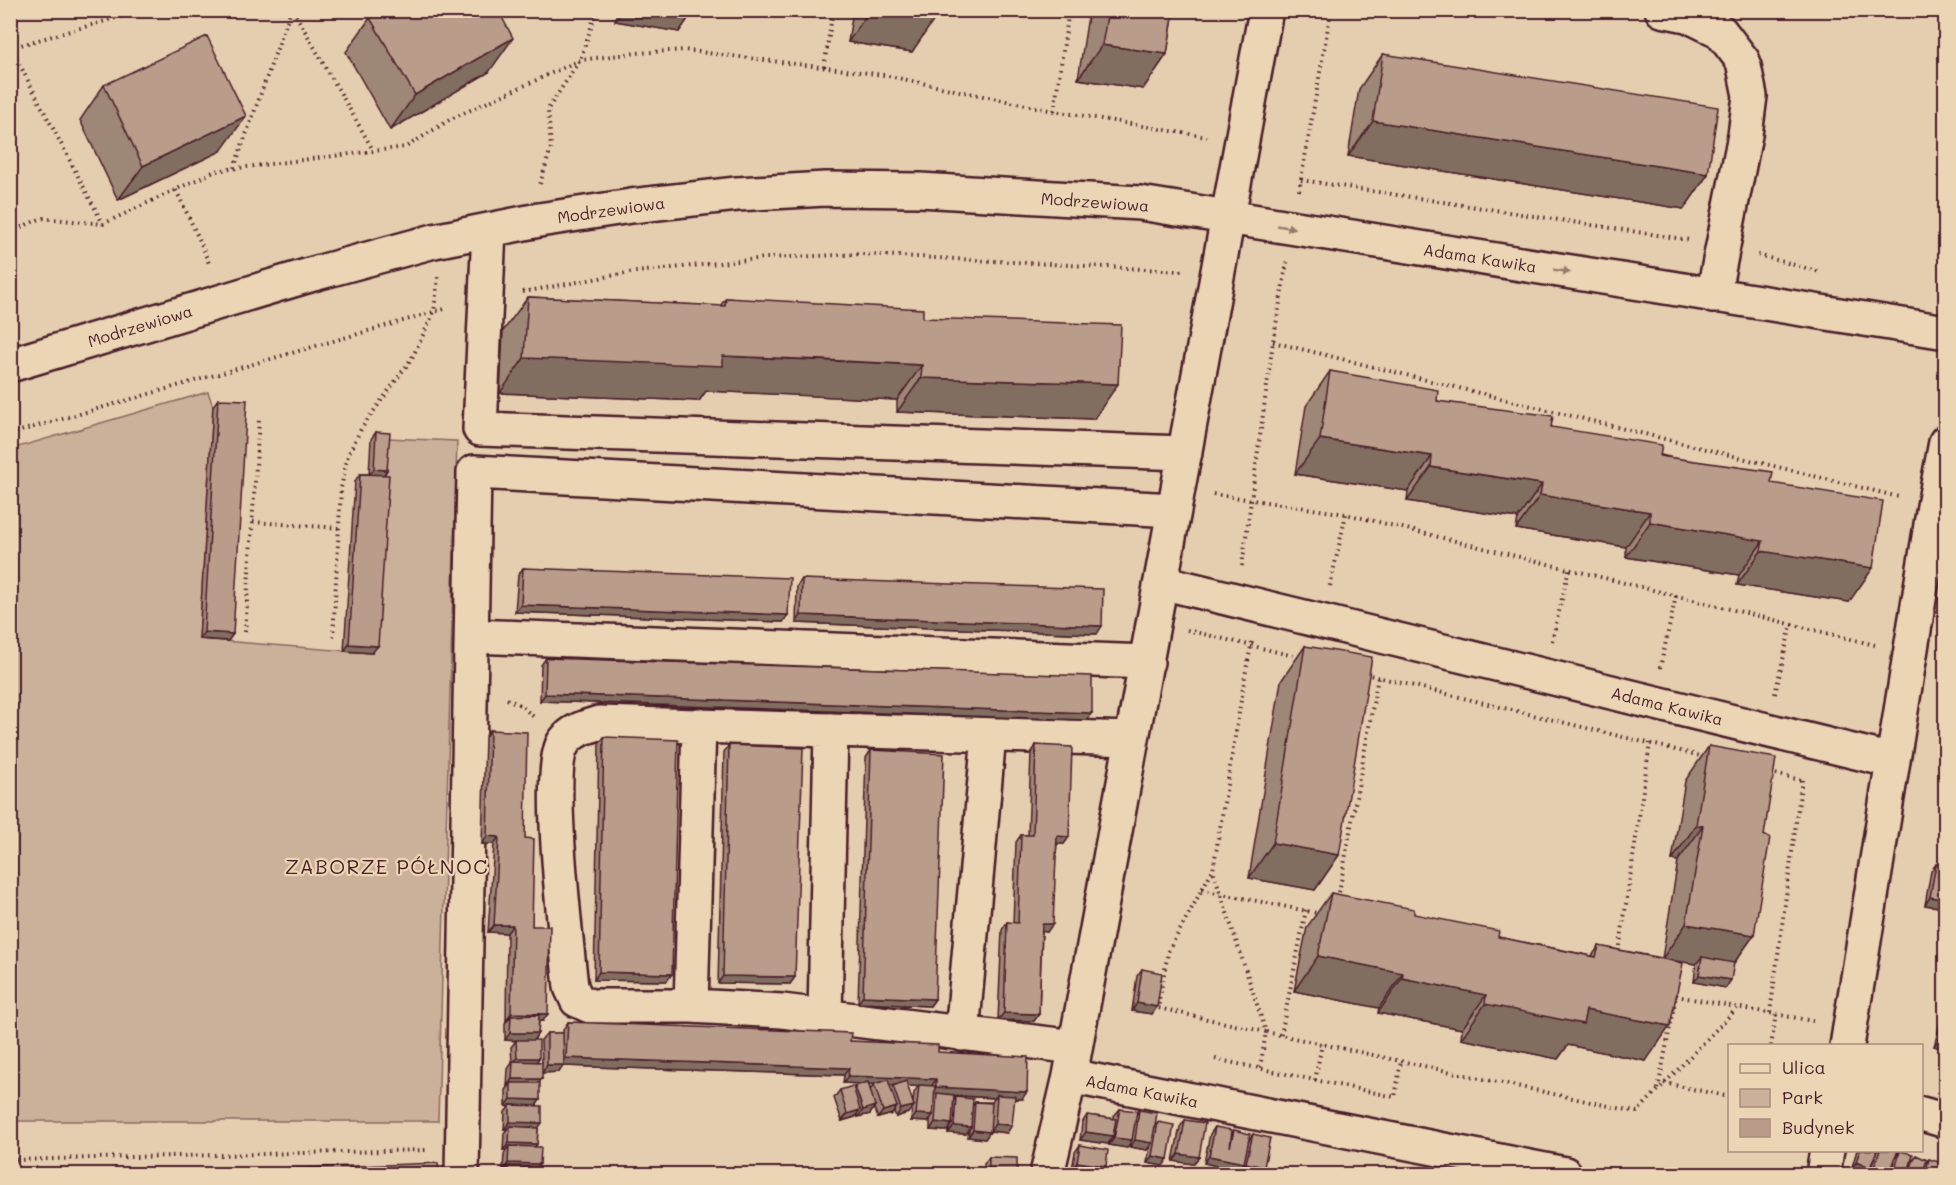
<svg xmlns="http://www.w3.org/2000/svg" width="1956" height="1185" viewBox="0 0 1956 1185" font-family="Mali,sans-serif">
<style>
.green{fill:#cbb199;stroke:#8a6862;stroke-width:1.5}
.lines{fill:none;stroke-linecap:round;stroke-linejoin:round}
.minor-casing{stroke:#4a1f2b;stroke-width:38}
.path{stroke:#4a1f2b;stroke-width:4;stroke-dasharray:1.5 4.5;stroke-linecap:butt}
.minor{stroke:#ebd5b4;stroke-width:33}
.wall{fill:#9f8777;stroke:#4a1f2b;stroke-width:1.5;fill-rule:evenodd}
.shaded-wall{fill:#826e61;stroke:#4a1f2b;stroke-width:1.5}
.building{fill:#b99d8a;stroke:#4a1f2b;stroke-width:1.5}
.oneway{fill:#9a7a70}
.labels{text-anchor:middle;stroke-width:4.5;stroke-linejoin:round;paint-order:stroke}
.street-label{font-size:16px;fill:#4a1f2b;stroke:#ebd5b4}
.quarter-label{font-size:20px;letter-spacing:1.5px;fill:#4a1f2b;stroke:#ebd5b4}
</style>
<rect width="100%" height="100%" fill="#e5ceaf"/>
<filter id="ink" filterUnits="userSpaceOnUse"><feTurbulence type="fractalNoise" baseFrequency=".0167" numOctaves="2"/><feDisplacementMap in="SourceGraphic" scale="12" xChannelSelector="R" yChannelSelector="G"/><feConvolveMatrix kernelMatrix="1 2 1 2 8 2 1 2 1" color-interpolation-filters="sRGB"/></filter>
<g filter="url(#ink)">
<!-- green -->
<path class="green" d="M208 392 213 406 199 639 372 653 387 438 457 441 438 1121H11V449Z"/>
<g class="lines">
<defs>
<path id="minor" d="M1266 10 1070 1076 1565 1174
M1662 10 1687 15 1720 31 1743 61 1750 96 1745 135 1713 296
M489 230 480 429 1185 453
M10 365 313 274 434 241 539 220 631 206 737 194 825 189 920 190 1140 203 1946 332
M1161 582 1893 761
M472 636 1147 662
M691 1006 699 725
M825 1015 831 730
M962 1034 989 735
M1847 1046 1934 506 1946 442
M1075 1047 782 1011 691 1006H590L577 1000 571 987C567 946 545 768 564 742 572 730 586 727 599 723L1132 739
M1922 1114 1946 1121
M462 1174 474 472 1174 510
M1047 1174 1070 1076
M1823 1174 1827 1150"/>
</defs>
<!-- minor casing -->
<use href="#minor" class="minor-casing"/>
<!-- path -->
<path class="path" d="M293 10 373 150
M10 48 144 10
M11 48 103 224
M824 67 833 10
M1054 111 1069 10
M234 168 291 10
M1301 180 1689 240
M540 184 551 148 548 109 580 60 597 10
M176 190 200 241 210 266
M1299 191 1331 10
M10 232 42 218 103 224 215 171 406 147 451 119 580 60 637 53 684 50 884 75 1054 111 1207 137
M1758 255 1820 272
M523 292 627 273 766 258 861 254 1182 271
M1273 342 1899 497
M10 434 448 308
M1213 494 1346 514 1875 645
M253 522 339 528
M1242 566 1273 342 1287 262
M1330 586 1346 514
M1187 630 1302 658
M245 632 259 420
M333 637 341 488 348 455 361 429 412 358 434 312 438 277
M1552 641 1569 569
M1252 642 1246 670 1213 870 1266 1032 1637 1112 1738 1007
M1660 668 1676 596
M1365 674 1705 757
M1775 694 1791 625
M507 699 520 705 535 718
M1770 773 1801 780
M1212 871 1168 952 1158 1008 1266 1032 1260 1068
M1202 890 1322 914
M1338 898 1378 677
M1619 952 1650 743
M1676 996 1813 1021
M1770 1013 1802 779
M1281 1035 1306 910
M1771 1046 1776 1014
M1215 1059 1395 1097 1401 1061
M1315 1080 1322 1044
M1664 1083 1730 1097
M1658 1089 1677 991
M10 1160 426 1150"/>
<!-- minor -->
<use href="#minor" class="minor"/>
</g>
<!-- wall -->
<path class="wall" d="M617 10H694L679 32 615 21Z
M853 10H937L912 52 848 42Z
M1089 10H1174L1167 54 1143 89 1078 79Z
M370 18 489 72 390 130 346 52Z
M1383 54 1708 174 1684 209 1348 156 1359 89Z
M104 85 221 151 118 200 80 120Z
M528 297 720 306 726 298 923 318 1094 419 897 412V400L799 395 706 391 699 401 500 393 503 331Z
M1330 371 1437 401 1551 427 1771 483 1849 602 1737 585 1739 575 1626 557V547L1516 529 1518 518 1407 501 1408 491 1295 474 1306 406Z
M218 399 233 634 228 641 199 639 213 406Z
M376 432 387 470 384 475 372 653 344 651 355 481 360 474H369L371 439Z
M523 568 788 615 783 622 515 612 518 575Z
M802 579 1097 634 796 623 797 586Z
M1305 646 1339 855 1315 890 1249 878 1281 681Z
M546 658 1086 720 540 701 541 665Z
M490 730 525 838 532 926 543 1021H539L538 1033 534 1040 539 1058 536 1062H542L541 1040 547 1033H563V1030L568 1022 850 1041 938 1052 1022 1099H1014L1007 1133 990 1131 985 1139 968 1137 969 1130 966 1134 948 1133 949 1128 947 1131 930 1130V1119L928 1122 911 1121 912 1107 908 1113 896 1117 894 1111 892 1114 878 1118 874 1108 870 1114 858 1117 857 1115 855 1117 842 1121 834 1098 840 1090 854 1089 855 1086 862 1084 843 1083 844 1075 563 1066 559 1072 542 1073 538 1083 540 1100 536 1106 538 1129 537 1144 535 1147 538 1167 537 1174H503L505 1170H503L504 1154 506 1150H503L504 1133 507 1129H504L505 1112 509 1107 506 1106V1090L509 1086H507L508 1069 512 1063 511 1047 516 1041 505 1040V1023L507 1021H506L507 933 488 932 494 844H482L485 737ZM869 1084 874 1085 870 1090ZM907 1086H918L914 1093 913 1103ZM954 1096 995 1098 992 1102H975L973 1105 956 1097 954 1100Z
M604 737 667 981 594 980 599 744Z
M729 745 795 977 790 984 718 983 724 752Z
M1036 745 1069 837 1064 844H1057L1047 932 1042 931 1039 1014 1034 1021 998 1020 1002 930 1007 922 1013 923 1016 842 1021 835H1028L1031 753Z
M1709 746 1764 836 1754 935 1734 963 1726 988 1694 982 1696 964 1666 959 1646 1061 1568 1045 1558 1059 1461 1039 1462 1029 1378 1013 1379 1008 1294 991 1307 927 1331 893 1498 937 1592 956 1599 946 1662 958 1678 861 1672 860 1685 781Z
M871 750 935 999 930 1006 858 1003 866 758Z
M1936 864 1946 908 1925 905 1931 871Z
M1142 969 1157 1007 1152 1014 1132 1011 1137 976Z
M1946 1003V1053L1943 1052 1944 1049 1934 1046Z
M1120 1109 1136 1115 1139 1110 1155 1127 1158 1122 1163 1166 1147 1163 1150 1146 1147 1150 1130 1147V1143L1127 1148 1109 1145 1110 1141 1108 1144 1080 1140 1082 1123 1087 1115 1114 1119V1116Z
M1185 1120 1199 1157 1193 1164 1173 1161 1180 1127Z
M1215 1127 1232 1133 1234 1130 1249 1140 1253 1134 1264 1167 1258 1174 1241 1170 1242 1166 1239 1171 1204 1163 1210 1134Z
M1080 1145 1104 1169V1174H1071L1073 1169H1072L1075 1152Z
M1857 1150H1877L1870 1168 1866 1174H1862L1851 1170Z
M1877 1150H1898L1896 1157 1900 1151 1911 1162 1916 1155 1926 1163 1929 1159 1944 1168 1946 1166V1174H1891L1895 1161 1890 1174H1869Z
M989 1157 1017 1174H984V1164Z"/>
<!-- shaded-wall -->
<path class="shaded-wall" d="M623 10H694L679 32 615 21Z
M870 10H891L936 17 912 52 848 42Z
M513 38 489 72 390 130 415 95Z
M1102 45 1167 54 1143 89 1078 79Z
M246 116 221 151 118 200 143 166Z
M1373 121 1708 174 1684 209 1348 156Z
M723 356 922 365 897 400 706 391 699 401 500 393 524 358Z
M921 378 1118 384 1094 419 897 412Z
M1320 439 1432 456 1408 491 1295 474Z
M1431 467 1542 484 1518 518 1407 501Z
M374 469 387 470 382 477 368 476Z
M1540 495 1650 512 1626 547 1516 529Z
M1650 522 1763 541 1739 575 1626 557Z
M1761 551 1873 568 1849 602 1737 585Z
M521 605 788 615 783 622 515 612Z
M801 615 1102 626 1097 634 796 623Z
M204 632 233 634 228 641 199 639Z
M349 644 378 646 372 653 344 651Z
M545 694 1092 713 1086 720 540 701Z
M1696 825 1703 826 1678 861 1672 860Z
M487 836 499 837 494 844H482Z
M1057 836 1069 837 1064 844 1052 843Z
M1273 843 1339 855 1315 890 1249 878Z
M1930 897 1946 900V908L1925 905Z
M1042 924H1053L1047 932 1037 931Z
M1686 924 1754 935 1729 970 1702 957 1696 964 1662 959Z
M494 925H513L507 933 488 932Z
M1318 956 1403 973 1379 1008 1294 991Z
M599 972 672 974 667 981 594 980Z
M1699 975 1731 980 1726 988 1694 982Z
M723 976 795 977 790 984 718 983Z
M1402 978 1486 995 1462 1029 1378 1013Z
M863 996 935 999 930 1006 858 1003Z
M1137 1003 1157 1007 1152 1014 1132 1011Z
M1485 1004 1586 1010 1670 1026 1646 1061 1568 1045 1558 1059 1461 1039Z
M511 1013 548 1014 543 1021H511V1016L507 1021H506Z
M1004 1013 1039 1014 1034 1021 998 1020Z
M1944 1032H1946V1047L1944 1049 1934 1046Z
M510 1033H538L533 1041 505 1040Z
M517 1058H539L534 1066 513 1063Z
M566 1058 849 1068 844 1075 563 1066 559 1072 542 1073 547 1065H562Z
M848 1076 936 1079 931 1087 843 1083Z
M512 1079H542L536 1086 511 1083 509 1086H507Z
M936 1087 1027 1092 1022 1099 997 1098V1095L995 1098 931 1094Z
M511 1099 540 1100 535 1107 510 1105 509 1107 506 1106Z
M875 1106 870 1114 858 1117 863 1110Z
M914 1106 908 1113 896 1117 901 1109Z
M897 1107 892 1114 878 1118 883 1111Z
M860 1110 855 1117 842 1121 847 1114Z
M916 1114 933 1115 928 1122 911 1121Z
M510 1122 542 1123 537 1130 510 1126 507 1129H504Z
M935 1122 952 1124 947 1131 930 1130Z
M995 1124 1012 1125 1007 1133 990 1131Z
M954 1126 971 1127 966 1134 948 1133Z
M973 1130 990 1132 985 1139 968 1137Z
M1086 1132 1113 1136 1108 1144 1080 1140Z
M1114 1138 1132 1140 1127 1148 1109 1145Z
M1135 1140 1152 1143 1147 1150 1130 1147Z
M509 1143 537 1144 532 1152 509 1146 506 1150H503Z
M1179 1154 1199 1157 1193 1164 1173 1161Z
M1152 1156 1168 1159 1163 1166 1147 1163Z
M1209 1156 1244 1163 1239 1171 1204 1163Z
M1077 1162 1106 1166 1101 1174 1076 1165 1073 1169H1072Z
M1856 1162 1870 1168 1866 1174H1863L1851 1170Z
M508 1163 540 1164 535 1171 508 1166 505 1170H503Z
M1246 1163 1264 1167 1258 1174 1241 1170Z
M1873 1170 1886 1174H1870Z"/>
<!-- building -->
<path class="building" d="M382 10H498L513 38 415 95 370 18Z
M891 10H937L936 17Z
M1108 10H1174L1167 54 1102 45Z
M207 36 246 116 143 166 104 85Z
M1383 54 1718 107 1708 174 1373 121Z
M528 297 725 306 726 298 923 309V318L1121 325 1118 384 921 378 922 365 823 360 723 356V366L524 358Z
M1330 371 1438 390 1437 401 1553 416 1551 427 1662 445 1660 456 1773 472 1771 483 1883 501 1873 568 1761 551 1763 541 1650 522V512L1540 495 1542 484 1431 467 1432 456 1320 439Z
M218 399 247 400 233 634 204 632Z
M376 432 390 433 387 470 374 469Z
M360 474 389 475 378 646 349 644Z
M523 568 790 578 788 615 521 605Z
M802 579 1103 589 1102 626 801 615Z
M1305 646 1372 657 1339 855 1273 843Z
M546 658 1092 676V713L545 694Z
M490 730 527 732 525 838 534 839 532 926H550L548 1014 511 1013 513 925H494L499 837 487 836Z
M604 737 678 740 672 974 599 972Z
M729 745 803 748 795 977 723 976Z
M1036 745 1072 747 1069 837 1057 836 1053 924H1042L1039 1014 1004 1013 1007 922 1018 923 1021 835H1033Z
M1709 746 1776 758 1764 836 1770 837 1754 935 1686 924 1703 826 1696 825Z
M871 750 944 754 935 999 863 996Z
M1936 864 1946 865V900L1930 897Z
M1331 893 1414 909V914L1499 931 1498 937 1596 957 1599 946 1683 963 1670 1026 1586 1010 1583 1024 1485 1004 1486 995 1402 978 1403 973 1318 956Z
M1702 957 1734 963 1731 980 1699 975Z
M1142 969 1162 973 1157 1007 1137 1003Z
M539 1015 538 1033H510L511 1016Z
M568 1022 851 1033 850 1041 938 1045V1052L1028 1057 1027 1092 936 1087V1079L848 1076 849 1068 566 1058Z
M547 1033H563L564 1065H547Z
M516 1040H539V1058H517Z
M513 1061 542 1062V1079H512Z
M888 1080 897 1107 883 1111 874 1084Z
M906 1081 914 1106 901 1109 893 1086Z
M868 1082 875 1106 863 1110 855 1086Z
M511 1083H540V1100L511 1099Z
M919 1085 935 1086 933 1115 916 1114Z
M853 1086 860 1110 847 1114 840 1090Z
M937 1093 954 1095 952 1124 935 1122Z
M997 1095 1015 1096 1012 1125 995 1124Z
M956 1097 973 1099 971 1127 954 1126Z
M975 1102 992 1103 990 1132 973 1130Z
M510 1105 542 1106V1123L510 1122Z
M1120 1109 1137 1111 1132 1140 1114 1138Z
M1139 1110 1157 1113 1152 1143 1135 1140Z
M1087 1115 1116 1119 1113 1136 1086 1132Z
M1185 1120 1205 1123 1199 1157 1179 1154Z
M1158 1122 1174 1125 1168 1159 1152 1156Z
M510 1126 538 1128 537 1144 509 1143Z
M1215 1127 1232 1130 1230 1147 1234 1130 1250 1134 1244 1163 1209 1156Z
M1253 1134 1270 1138 1264 1167 1246 1163Z
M1080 1145 1108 1150 1106 1166 1077 1162Z
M509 1146 541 1147 540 1164 508 1163Z
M1860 1150H1877L1870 1168 1856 1162Z
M1880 1150H1898L1890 1174H1886L1873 1170Z
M1900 1151 1913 1154 1908 1174H1894Z
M1916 1155 1927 1160 1922 1174H1908Z
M989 1157 1017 1158V1174H989Z
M1929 1159 1945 1164 1942 1174H1925Z
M438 1163 439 1174H138Z
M1076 1165 1105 1169 1104 1174H1075Z
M508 1166 538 1167 537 1174H508Z"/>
<!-- one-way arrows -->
<defs><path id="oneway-solid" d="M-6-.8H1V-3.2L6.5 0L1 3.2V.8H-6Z" transform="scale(1.5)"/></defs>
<g class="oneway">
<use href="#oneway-solid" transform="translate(1286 227) rotate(9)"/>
<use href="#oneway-solid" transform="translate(1562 271) rotate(9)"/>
</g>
</g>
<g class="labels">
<!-- street labels -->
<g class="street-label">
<text transform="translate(1095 202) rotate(4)" y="6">Modrzewiowa</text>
<text transform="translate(611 210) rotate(-8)" y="6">Modrzewiowa</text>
<text transform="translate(1480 258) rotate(9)" y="6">Adama Kawika</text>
<text transform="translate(140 326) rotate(-17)" y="6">Modrzewiowa</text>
<text transform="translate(1667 706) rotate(14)" y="6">Adama Kawika</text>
<text transform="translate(1142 1091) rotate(11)" y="6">Adama Kawika</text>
</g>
<!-- quarter labels -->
<g class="quarter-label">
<text x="387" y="874">ZABORZE PÓŁNOC</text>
</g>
</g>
<!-- margin -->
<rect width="1956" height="1185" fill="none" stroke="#ebd5b4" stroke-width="36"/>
<rect x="18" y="18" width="1920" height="1149" fill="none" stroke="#4a1f2b" stroke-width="2" filter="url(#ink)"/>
<!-- legend -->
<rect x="1728" y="1044" width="195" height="108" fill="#ebd5b4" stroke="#ab8c7d" stroke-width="1.5"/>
<rect x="1740" y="1064" width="30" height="9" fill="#ebd5b4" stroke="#ab8c7d" stroke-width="1.5"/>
<text x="1782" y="1074" font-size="18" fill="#4a1f2b">Ulica</text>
<rect x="1740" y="1089" width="30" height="18" fill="#cbb199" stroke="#ab8c7d" stroke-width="1.5"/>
<text x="1782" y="1104" font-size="18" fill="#4a1f2b">Park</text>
<rect x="1740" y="1119" width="30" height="18" fill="#b99d8a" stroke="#ab8c7d" stroke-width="1.5"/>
<text x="1782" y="1134" font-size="18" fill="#4a1f2b">Budynek</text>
</svg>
